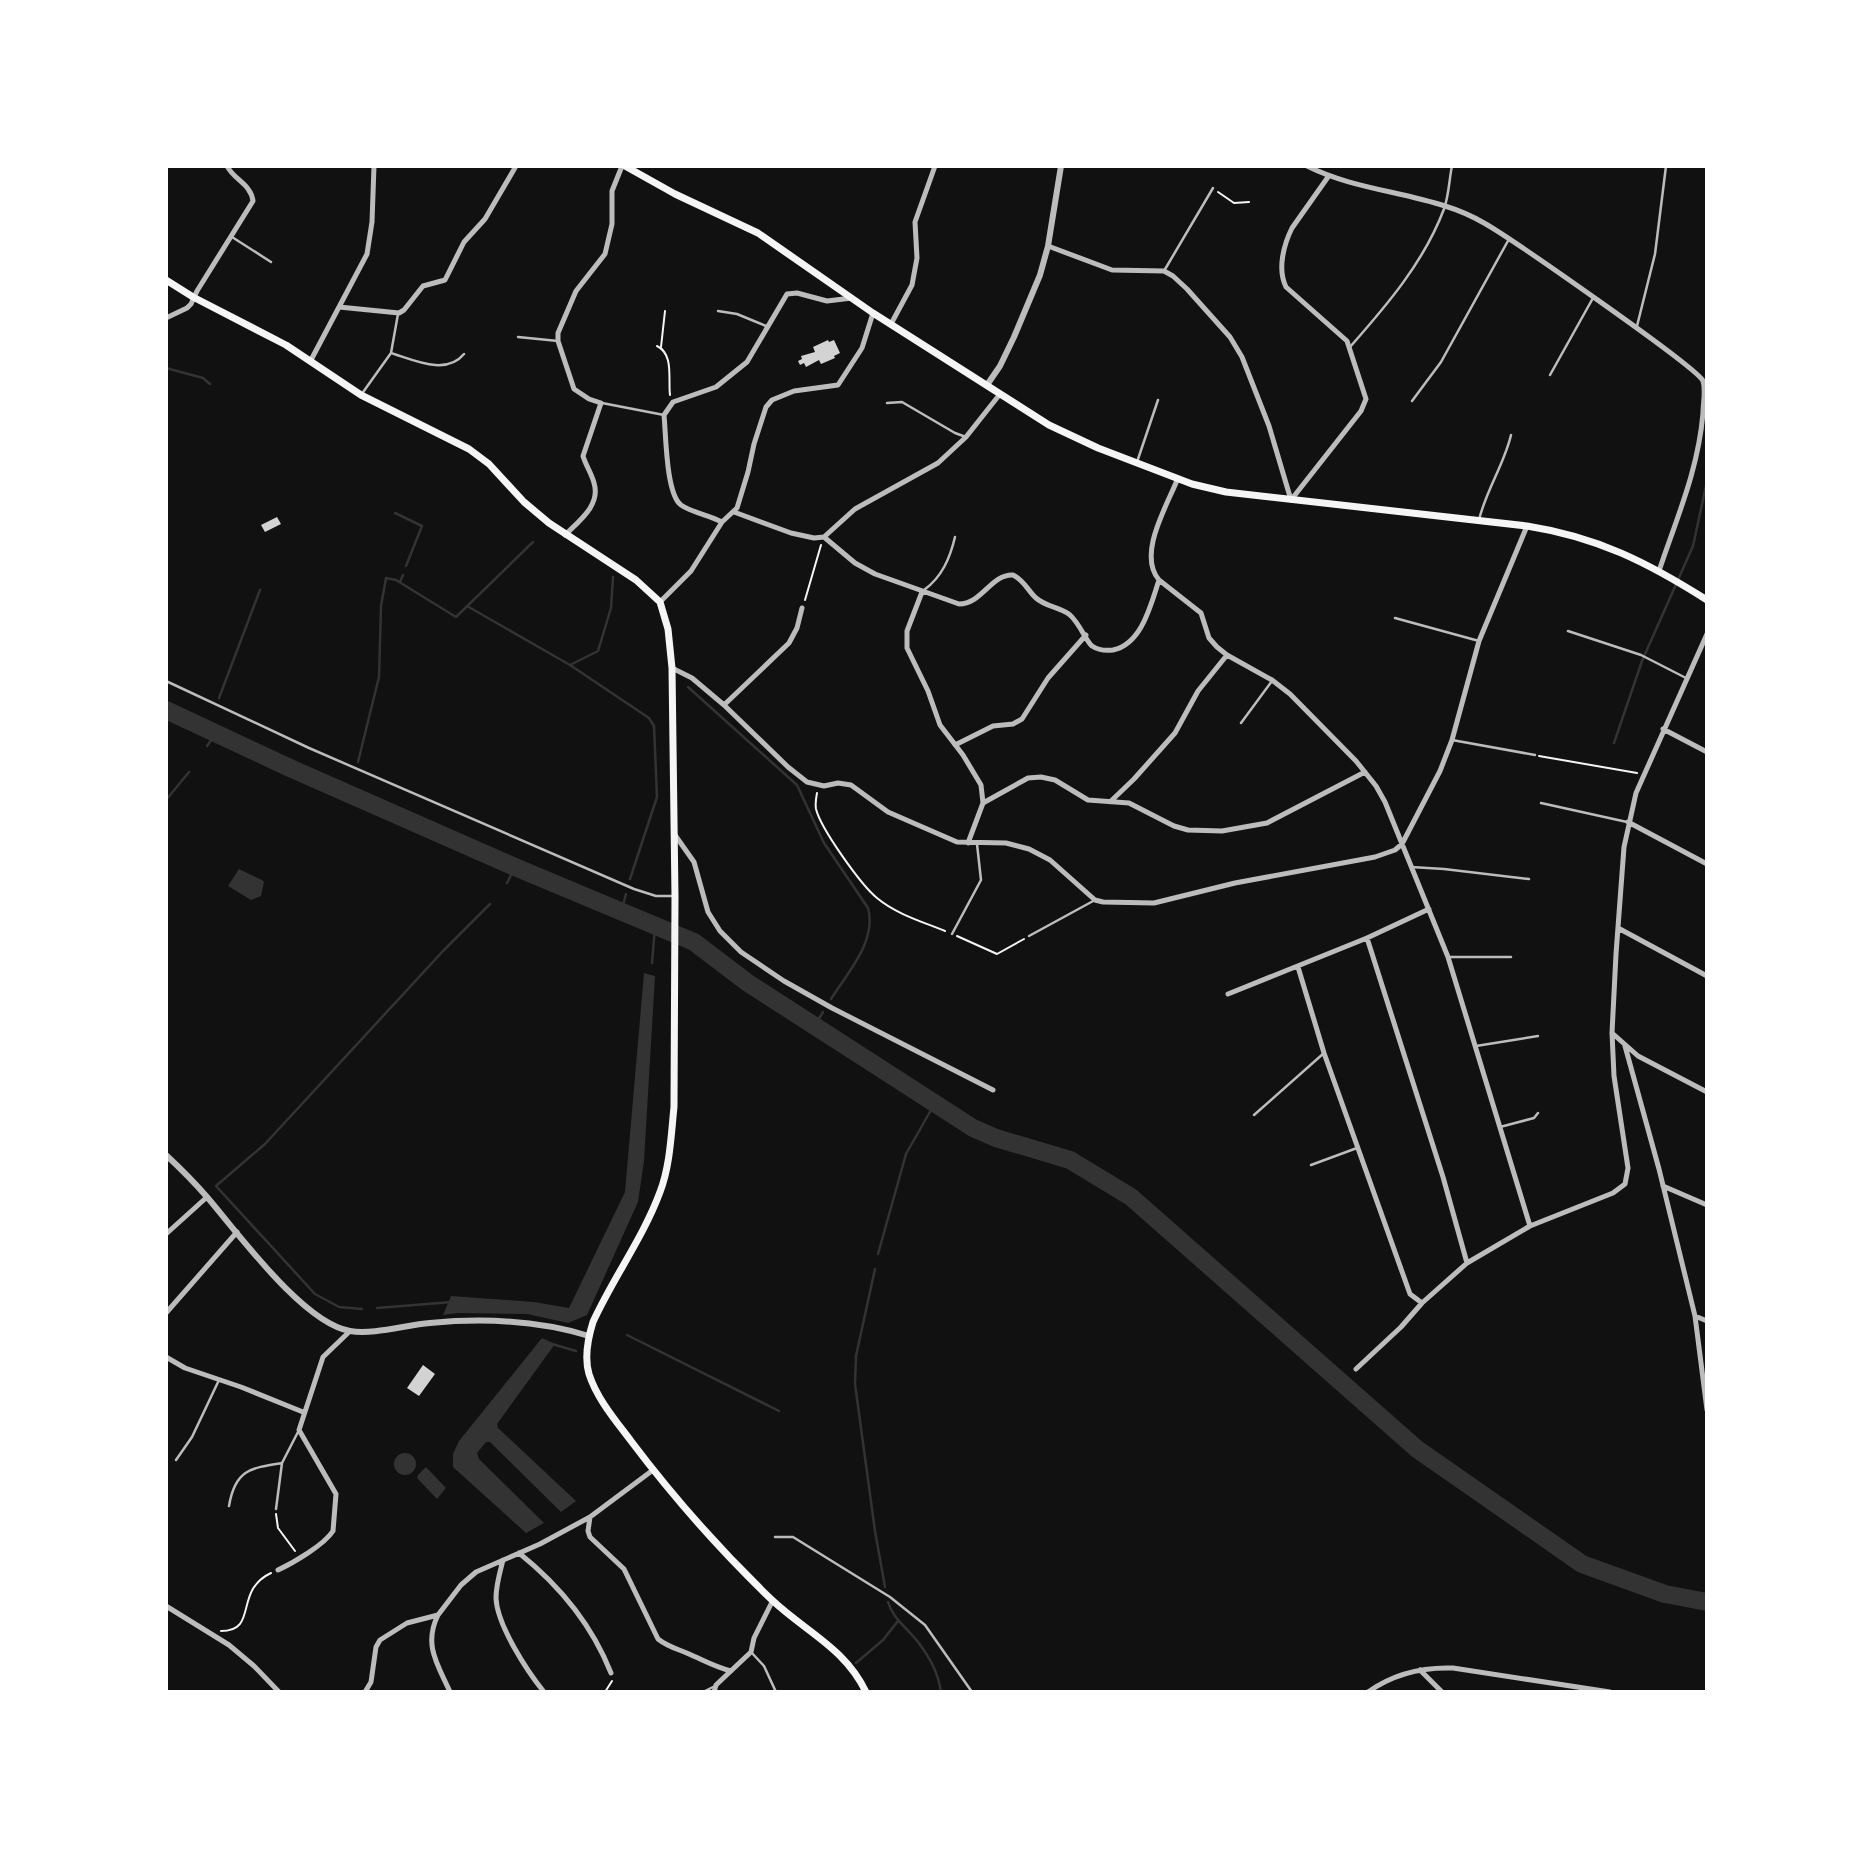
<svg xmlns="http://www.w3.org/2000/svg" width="1873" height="1858" viewBox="0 0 1873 1858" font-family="Spectral,serif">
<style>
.water{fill:#333}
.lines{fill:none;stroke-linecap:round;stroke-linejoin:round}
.stream{stroke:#333;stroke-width:2.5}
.river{stroke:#333;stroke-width:18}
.building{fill:#d3d3d3}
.path{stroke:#f5f5f5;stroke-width:2}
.service{stroke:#bcbcbc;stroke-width:2.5}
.minor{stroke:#bcbcbc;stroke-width:5}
.tertiary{stroke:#bcbcbc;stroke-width:6}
.secondary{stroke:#f5f5f5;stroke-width:7}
</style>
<rect width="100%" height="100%" fill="#111"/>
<!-- water -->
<path class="water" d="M239 869 262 880 264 882 261 896 251 900 228 886Z
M644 973 655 976 644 1161 638 1202 587 1315 568 1323 527 1314 458 1313 443 1315 451 1296 534 1302 569 1308 625 1192Z
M542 1338 555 1344 497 1424 498 1428 576 1501 561 1512 490 1442H486L477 1453 479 1459 544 1523 526 1533 453 1467V1454L459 1441Z
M394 1464a11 11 0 1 1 22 0a11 11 0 1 1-22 0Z
M426 1467 446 1488 437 1499 417 1478 418 1475Z"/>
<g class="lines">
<!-- stream -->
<path class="stream" d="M166 368 203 378 210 384
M395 513 422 526 406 566
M400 582 403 575
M467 606 570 665 598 651 611 608 613 577
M570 665 649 718 654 726 657 797 630 879
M688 687 797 785 824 843 868 908C877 941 848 972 831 999
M219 698 260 590
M1614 743 1642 661 1693 546 1707 481
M207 746 216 733
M358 762 379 677 381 606 386 578 396 580 456 617 533 542
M166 800 189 772
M507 883 515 867
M621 912 626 894
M652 963 655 927
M814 1027 823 1012
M878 1254 906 1154 935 1103
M875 1269 856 1356 855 1384 875 1531 885 1587
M377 1308 452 1302
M362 1309 339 1307 315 1294 216 1186 265 1144 443 951 490 904
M627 1335 779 1411
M552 1344 576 1351
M888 1602C893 1619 907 1628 918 1642 930 1658 938 1672 941 1692
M856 1663 883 1640 898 1621"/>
<!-- river -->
<path class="river" d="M166 710 290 768 515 867 694 942 748 983 973 1128 996 1138 1070 1160 1131 1197 1417 1449 1582 1564 1665 1594 1707 1602"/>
</g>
<!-- building -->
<path class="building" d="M828 340 829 342 834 340 840 353 834 356 835 358 821 364 819 360 806 367 804 363 800 365 798 361 802 359 801 356 815 352 813 347Z
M277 517 281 524 265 532 261 525Z
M423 1365 435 1374 419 1396 407 1388Z"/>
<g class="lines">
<!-- path -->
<path class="path" d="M1218 192 1234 203 1249 202
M657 346C674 354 668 379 670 395
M661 347 665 311
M805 600 821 545
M1539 756 1637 773
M817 793C816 798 815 803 816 809 821 829 861 885 877 898 896 914 923 922 945 931
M957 936 997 954 1024 939
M276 1514 278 1528 295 1551
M221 1631C259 1631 233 1591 271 1573
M605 1692 612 1681"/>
<!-- service -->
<path class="service" d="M232 237 271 262
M1164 271 1213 188
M718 311 737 314 766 326
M1637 326 1655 254 1666 166
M518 337 558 341
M1350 347C1387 305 1424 262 1444 209 1449 195 1449 180 1452 166
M391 353C414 360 446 376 464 354
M1550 375 1593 298
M361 395 391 353 398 314
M1412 401 1441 362 1509 239
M602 403 664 415
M887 403 902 402 955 433 966 437
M1137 462 1158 400
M1479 520C1486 490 1504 465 1511 435
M924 590C942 577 950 558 955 537
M1395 618 1479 641
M1568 631 1641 655 1686 678
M166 681 309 748 634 889 656 896H672
M1241 723 1272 681
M1452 740 1535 755
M1541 803 1627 822
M1411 867 1444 869 1529 879
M952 934 981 880 977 844
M1029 936 1095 900
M1448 957H1511
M1476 1046 1538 1036
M1254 1115 1324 1053
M1500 1127 1534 1118 1538 1113
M1311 1165 1357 1148
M176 1460 192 1437 219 1380
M229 1506C235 1470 250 1468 282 1463
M276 1509 282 1463 299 1430
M775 1537H793L890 1597 925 1625 972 1692
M751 1652 764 1666 776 1692
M703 1692 713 1687"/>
<!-- minor -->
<path class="minor" d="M1307 166C1351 188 1399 191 1445 206 1458 210 1472 216 1484 223 1509 237 1698 368 1703 381 1706 390 1703 403 1703 413 1698 471 1677 517 1659 571
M1048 246 1112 270 1164 271 1173 276 1187 289 1230 337 1242 357 1269 426 1291 500
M339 307 399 313 404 310 423 286 445 280 464 242 485 219 516 166
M166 318 187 308 191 304 197 291 253 201C251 184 234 180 227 166
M891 324 912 285 917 258 915 222 935 166
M311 360 367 254 372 222 374 166
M1291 500 1361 411 1366 399 1347 341 1286 287C1277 269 1284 244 1292 228L1328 177
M734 512 791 533 814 538 824 537 855 509 938 463 966 437 1000 394
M722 522C709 515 693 513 681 505 666 494 666 435 664 415L673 402 716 387 747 362 787 294 797 293 827 301 852 298
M565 535C579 521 601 505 594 483 592 474 586 466 583 456L601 403 589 399 574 389 558 341V333L576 291 605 254 612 224V191L622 166
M824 537 855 563 875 574 959 604C982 604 991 574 1013 575 1024 580 1028 591 1036 598 1046 607 1060 607 1070 615 1080 624 1086 641 1092 646 1098 650 1105 651 1113 650 1142 644 1151 604 1159 580L1201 613 1209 638 1217 647 1227 655 1272 680 1290 694 1356 761 1376 786 1385 802 1448 957 1530 1226
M1159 580C1137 554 1167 506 1178 478
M922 592 907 631V648L928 691 940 725 963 755 981 785 983 803 968 843
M660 602 691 571 722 522 737 508 748 472 754 444 766 407 772 400 794 391 838 385 862 348 873 313
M672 668 692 678 724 705 788 767 807 782 824 786 838 783 851 785 888 812 957 842 1006 843 1029 849 1050 860 1095 900 1103 902 1154 903 1235 883 1375 857 1395 850 1402 844 1440 771 1452 740 1479 641 1527 526
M724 705 789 643 797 628 802 608
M1663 729 1707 752
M955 745 993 726 1013 724 1022 719 1048 678 1086 635
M1110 802 1134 779 1175 733 1198 691 1227 655
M983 803 1028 778 1041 777 1055 780 1088 800 1129 803 1174 826 1188 830 1222 831 1267 823 1365 772
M1628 822 1707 864
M675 835 694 862 708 912 720 931 741 952 784 981 832 1008 993 1090
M1618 928 1707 976
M1367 938 1443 1177 1467 1263
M1298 967 1324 1053 1410 1294 1422 1303
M1228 994 1367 938 1429 909
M1612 1033 1638 1056 1707 1092
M1625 1046 1659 1169 1695 1316 1707 1410
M1663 1186 1707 1205
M166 1234 207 1197
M166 1313 237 1232
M1695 1316 1707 1321
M166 1357 185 1368 241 1387 303 1412
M1356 1369 1401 1327 1422 1303 1467 1263 1530 1226 1613 1193 1625 1184 1628 1168 1614 1076 1612 1033 1616 954 1624 847 1636 793 1707 634
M590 1517 588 1531 590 1537 624 1569 658 1639C668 1647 678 1649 689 1654 703 1660 715 1667 731 1671
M519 1553C559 1585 592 1625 611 1673
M503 1560C500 1572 496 1585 496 1598 497 1625 527 1671 544 1692
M278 1570C293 1563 324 1545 333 1531L336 1494 299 1430 323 1357 350 1331
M166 1606 229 1645 254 1666 279 1692
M438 1615C423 1645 438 1665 450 1692
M1420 1670 1442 1692
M365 1692 371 1682 376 1647 380 1640 407 1623 438 1615 461 1585 476 1572 540 1544 590 1517 653 1470
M714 1692 716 1685 751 1652 754 1638 773 1600
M1368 1692C1393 1674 1423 1667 1453 1668L1610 1692"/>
<!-- tertiary -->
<path class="tertiary" d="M987 385 1000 366 1014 337 1040 275 1048 246 1061 166
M166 1155C180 1168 194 1182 207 1197 238 1233 303 1323 350 1331 373 1335 406 1325 430 1323 483 1318 537 1320 589 1336"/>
<!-- secondary -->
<path class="secondary" d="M625 166 675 194 758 233 873 313 1049 425 1098 448 1192 484 1226 492 1527 526C1597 537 1647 562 1707 600
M166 280 193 297 286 345 361 395 469 449 489 464 524 502 549 523 636 580 660 602 668 629 672 668 675 896 674 1107C671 1136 670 1166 660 1192 643 1238 613 1278 593 1322 588 1338 584 1357 589 1374 597 1399 616 1421 631 1441 674 1498 721 1551 772 1600 806 1632 845 1648 866 1692"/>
</g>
<!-- border -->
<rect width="1873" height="1858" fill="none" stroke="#ffffff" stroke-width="336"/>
</svg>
